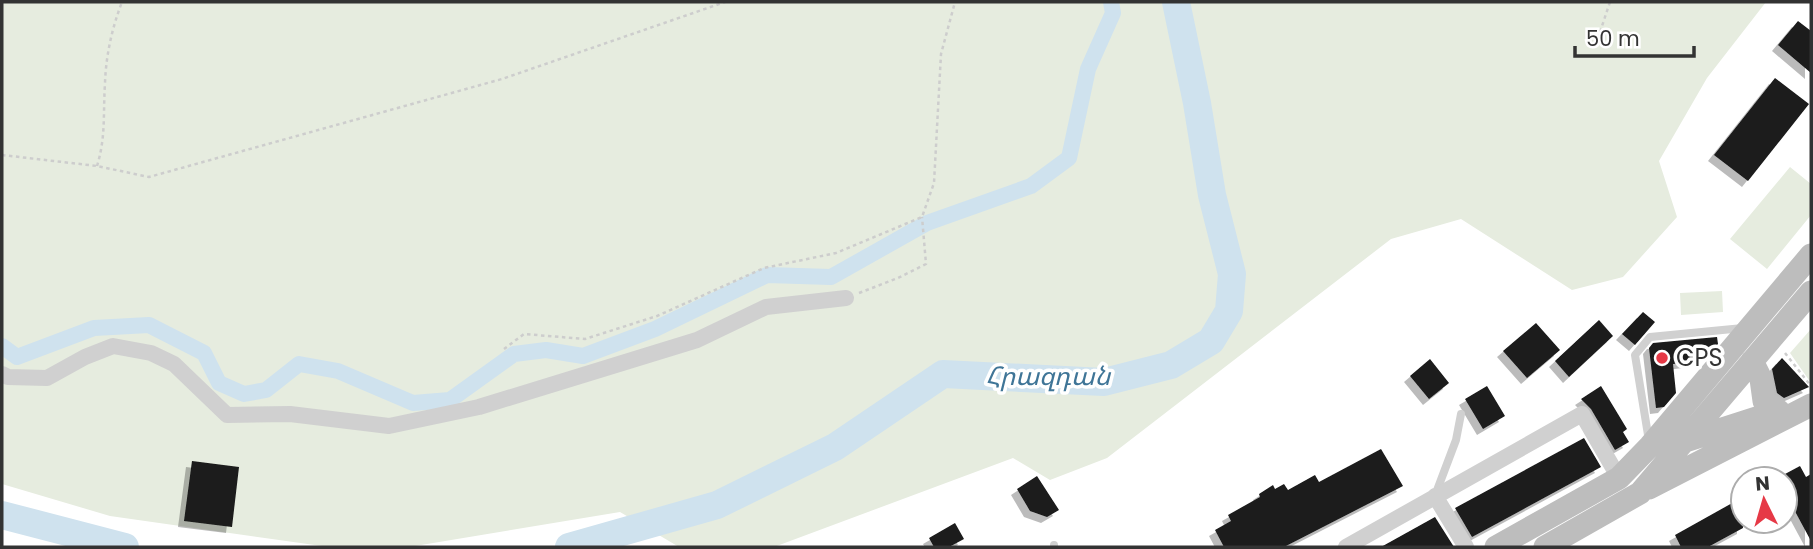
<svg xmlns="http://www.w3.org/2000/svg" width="1813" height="549" viewBox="0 0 1813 549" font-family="Poppins,'Noto Sans Armenian',sans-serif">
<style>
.green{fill:#e6ecdf}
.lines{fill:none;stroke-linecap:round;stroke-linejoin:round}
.canal{stroke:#cfe2ee;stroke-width:16}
.river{stroke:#cfe2ee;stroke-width:28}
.building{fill:#1a1a1a;filter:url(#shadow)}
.path{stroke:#cdcdcd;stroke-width:2.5;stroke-dasharray:3.5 3.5;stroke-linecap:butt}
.lane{stroke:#d0d0d0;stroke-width:8}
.street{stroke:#d0d0d0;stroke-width:16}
.secondary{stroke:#bdbdbd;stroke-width:23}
.poi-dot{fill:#e63946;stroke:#fff;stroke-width:2.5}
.labels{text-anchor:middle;stroke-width:7;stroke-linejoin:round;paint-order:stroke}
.poi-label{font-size:24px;fill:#333;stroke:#fff;text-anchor:start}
.water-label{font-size:26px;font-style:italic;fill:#3f7597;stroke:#fff}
</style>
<defs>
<filter id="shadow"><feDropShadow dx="-6" dy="6" stdDeviation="0" flood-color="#0004"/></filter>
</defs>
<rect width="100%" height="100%" fill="#fff"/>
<!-- green -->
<path class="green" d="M2 2H1766L1707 78 1659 161 1677 217 1623 277 1572 290 1461 219 1391 239 1107 458 1050 480 1013 458 774 547H679L620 512 409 547H329L110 516 2 484Z
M1790 167 1811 184V215L1767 269 1730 239Z
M1722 291 1723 312 1681 315 1680 293Z
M1811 329V383L1790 353Z"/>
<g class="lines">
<!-- canal -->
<path class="canal" d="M2 346 17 357 94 328 149 325 204 353 219 383 244 394 266 390 299 364 338 371 413 403 450 400 514 354 546 350 583 356 655 329 767 275 831 277 927 223 1031 186 1069 158 1088 69 1113 13 1111 2"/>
<!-- river -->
<path class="river" d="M2 515 125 547
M569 547 717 505 835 447 943 374 1104 382 1171 365 1211 341 1229 311 1232 274 1212 195 1197 103 1176 2"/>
</g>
<!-- building -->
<path class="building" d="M1798 21 1811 31V73L1778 45Z
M1775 78 1809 104 1748 181 1714 155Z
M1643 312 1655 322 1635 345 1622 334Z
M1599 320 1613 336 1569 377 1555 361Z
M1536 323 1560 350 1527 378 1503 351Z
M1717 337 1718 344 1704 360 1673 364 1676 393 1664 407 1656 408 1649 348 1653 343Z
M1782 358 1809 387 1784 398 1777 393 1772 369Z
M1430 359 1449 383 1429 399 1410 376Z
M1487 386 1505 416 1483 429 1465 399Z
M1601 386 1627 429 1623 432 1629 442 1615 450 1591 409 1581 399Z
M1584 438 1601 467 1472 537 1455 508Z
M1381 449 1403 486 1284 547H1224L1215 530 1231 521 1228 515 1260 497 1259 494 1273 485 1275 489 1284 484 1288 490 1315 475 1319 482Z
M192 461 239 467 232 527 184 521Z
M1800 466 1806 477 1811 474V541L1790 502 1785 505V474Z
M1037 476 1059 510 1047 517 1030 511 1017 489Z
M1743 497V528L1708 547H1681L1675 535Z
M1435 517 1454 547H1381Z
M955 523 964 539 949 547H934L929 538Z"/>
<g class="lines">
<!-- path -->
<path class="path" d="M1600 32 1610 2
M2 155 97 166 149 177 502 79 725 2
M97 166C106 137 103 113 105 83 106 55 112 28 122 2
M859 293 898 278 926 264 922 217
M504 349 524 334 585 339 657 316 764 268 836 253 922 217 934 183 941 54 955 2
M1785 353 1811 386"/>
<!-- lane -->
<path class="lane" d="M1649 441 1635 355 1650 337 1743 328
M1436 493 1456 440 1461 414
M1054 547V545"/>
<!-- street -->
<path class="street" d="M2 374 8 377 47 378 85 357 113 346 151 353 174 364 227 415 290 414 389 426 479 407 697 340 766 307 846 298
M1435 496 1466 547
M1346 547 1582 414 1619 478"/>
<!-- secondary -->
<path class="secondary" d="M1752 361 1761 379 1764 401 1779 411
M1682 442 1769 414
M1649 488 1811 405
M1496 547 1619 478 1650 446 1811 255
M1545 547 1640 493 1811 292"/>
</g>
<!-- markers -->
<circle class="poi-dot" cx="1662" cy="358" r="7"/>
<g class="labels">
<!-- poi labels -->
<g class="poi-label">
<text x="1676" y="366">CPS</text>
</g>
<!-- water labels -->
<g class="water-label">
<text x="1048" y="385">Հրազդան</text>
</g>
</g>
<!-- border -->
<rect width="1813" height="549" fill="none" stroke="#333333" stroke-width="7"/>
<!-- north arrow -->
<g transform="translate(1764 500) rotate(355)"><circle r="33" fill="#ffffff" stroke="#adadad" stroke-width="2"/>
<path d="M0-5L12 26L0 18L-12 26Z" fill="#e63946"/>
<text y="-10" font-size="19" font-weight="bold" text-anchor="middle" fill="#333333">N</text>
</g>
<!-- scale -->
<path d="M1575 46v10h119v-10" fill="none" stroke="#333333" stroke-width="3.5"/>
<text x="1586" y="46" font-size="21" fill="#333333" stroke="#ffffff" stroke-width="5" paint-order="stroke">50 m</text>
</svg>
